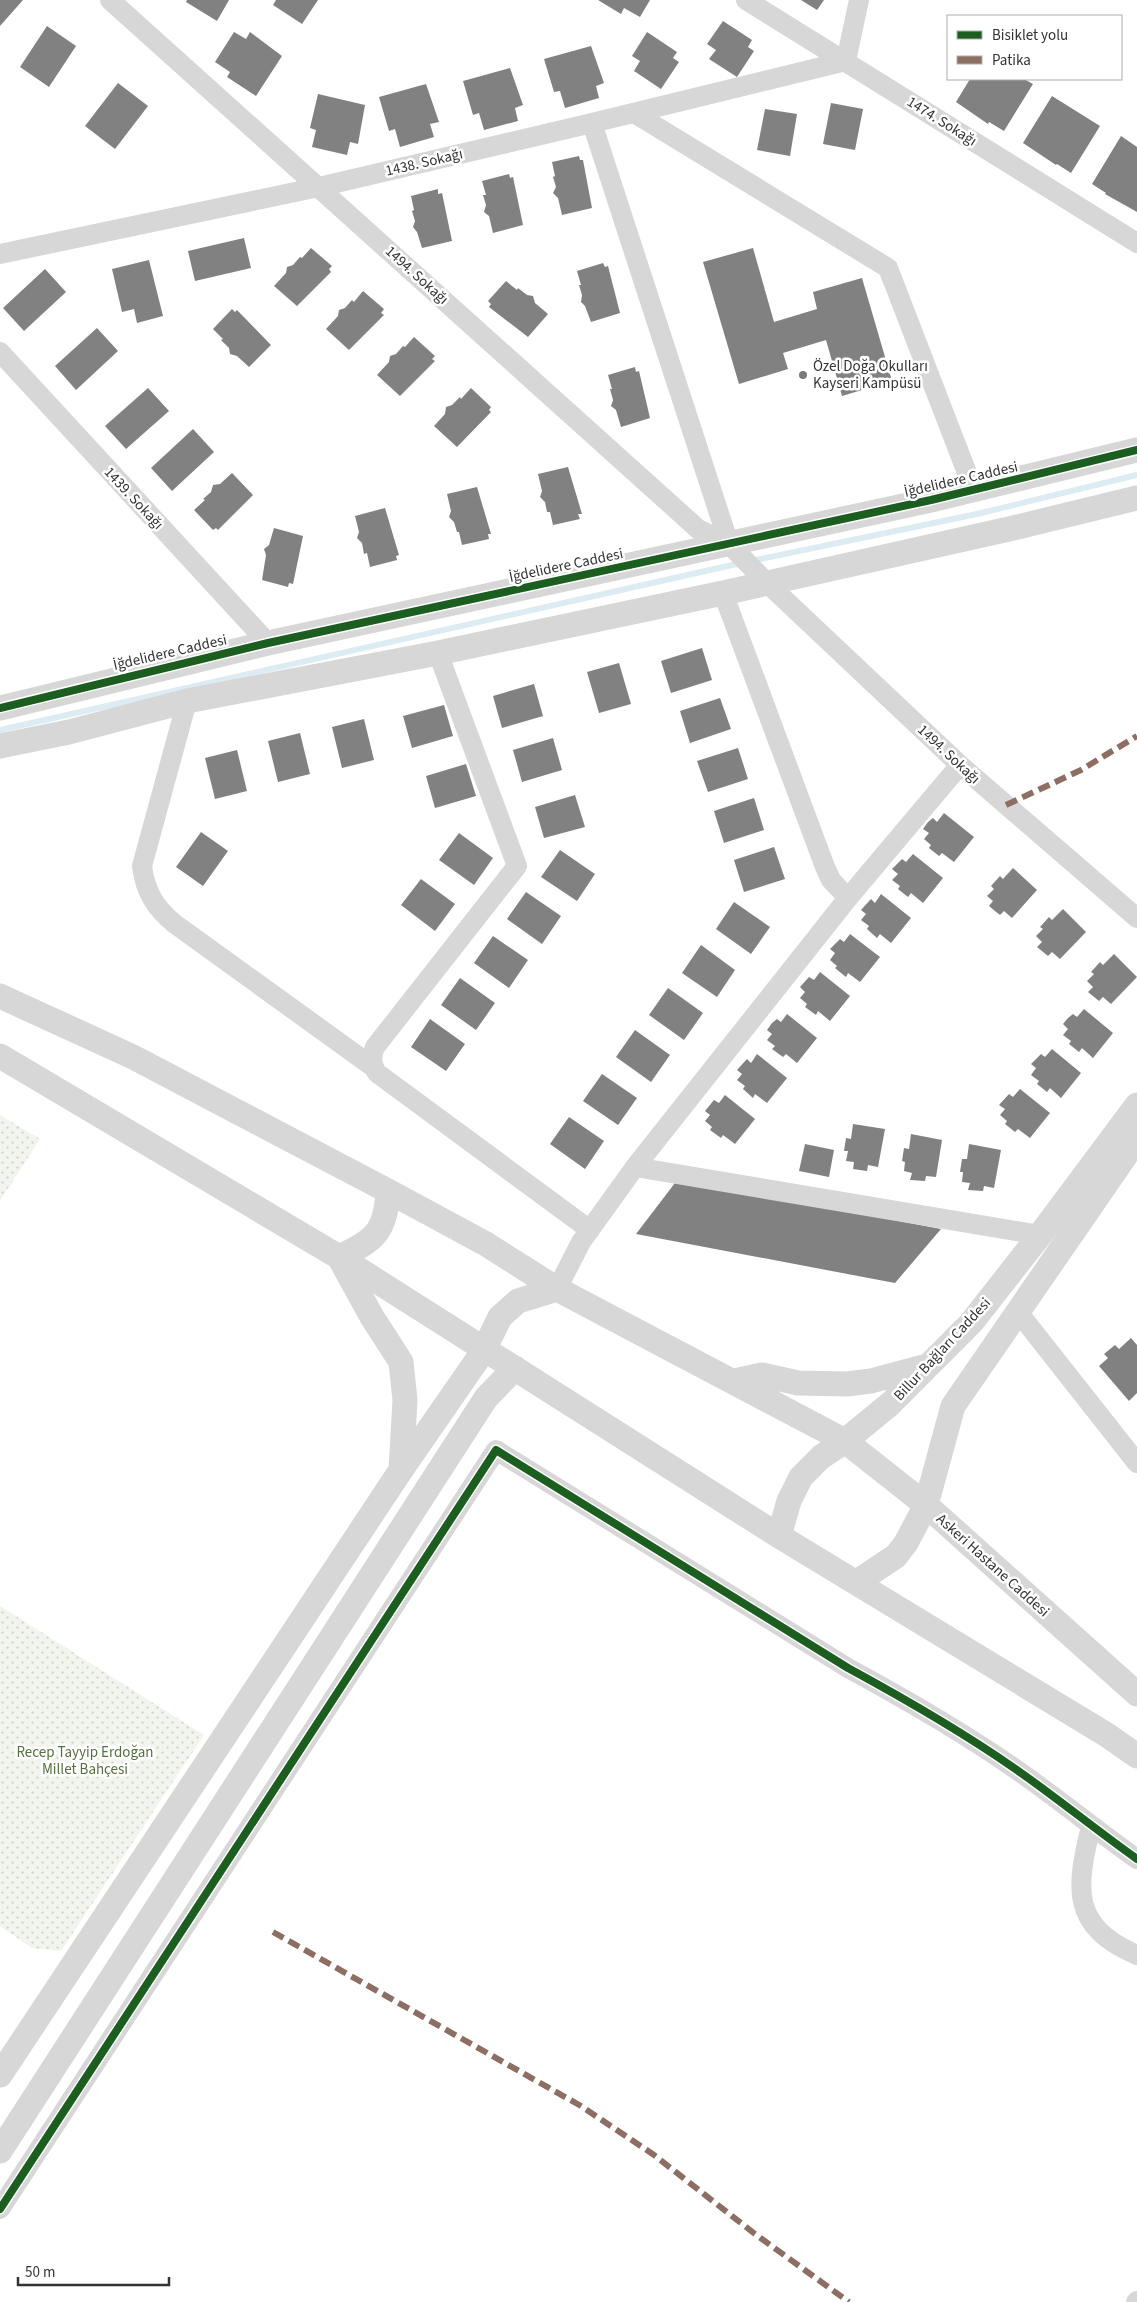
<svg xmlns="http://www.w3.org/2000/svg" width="1137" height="2302" viewBox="0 0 1137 2302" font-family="'Source Sans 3',sans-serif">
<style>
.park{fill:url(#park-dots)}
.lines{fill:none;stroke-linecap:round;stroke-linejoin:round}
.stream{stroke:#ddebf3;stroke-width:6}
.building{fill:#818181}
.minor{stroke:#d7d7d7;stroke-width:20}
.tertiary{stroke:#d7d7d7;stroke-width:25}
.quiet{stroke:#8d6e63;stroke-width:6;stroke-dasharray:12 6;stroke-linecap:butt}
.cycleway-casing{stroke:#fff;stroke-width:11}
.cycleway{stroke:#1b5e20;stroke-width:8}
.poi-dot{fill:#7a7a7a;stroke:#fff;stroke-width:2}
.labels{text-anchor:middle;stroke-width:5;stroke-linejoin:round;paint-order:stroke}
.street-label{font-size:15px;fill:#333;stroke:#fff}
.poi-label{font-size:15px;fill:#333;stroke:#fff;text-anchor:start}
.park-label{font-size:15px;fill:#56703f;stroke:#fff}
</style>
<defs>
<pattern id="park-dots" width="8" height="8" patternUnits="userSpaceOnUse" patternTransform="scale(1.25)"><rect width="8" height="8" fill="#f1f5ed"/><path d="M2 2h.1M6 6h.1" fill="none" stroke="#cfd2cc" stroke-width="1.8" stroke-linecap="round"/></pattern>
</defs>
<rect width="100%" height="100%" fill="#fff"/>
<!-- park -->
<path class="park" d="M0 1115 40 1139 0 1201Z
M0 1606 204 1735 61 1951 32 1948 0 1926Z"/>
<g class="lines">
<!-- stream -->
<path class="stream" d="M0 730 732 565 977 514 1137 475"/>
</g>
<!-- building -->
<path class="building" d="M0 0H23L0 26Z
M187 0H229L217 21 186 2Z
M276 0H318L302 24 273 5Z
M598 0H650L640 17 624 8 621 14Z
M801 0H824L817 10Z
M723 21 752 40 748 47 754 51 737 77 709 59 716 50 707 44Z
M47 26 76 46 49 87 20 67Z
M234 32 246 39 250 32 282 56 256 96 227 77 230 72 215 62Z
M647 32 677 52 673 58 679 62 661 89 634 71 640 61 632 56Z
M591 46 604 83 596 86 599 98 565 108 560 91 554 92 544 59Z
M510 68 523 105 515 108 518 121 484 130 479 113 473 115 463 81Z
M970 79H1024L1033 84 1004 131 989 122 988 124 956 102Z
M118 83 148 106 115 149 85 126Z
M426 84 439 122 430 124 434 137 400 147 395 129 389 131 379 97Z
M318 94 365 105 358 144 350 142 347 155 312 147 316 130 310 128Z
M1052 96 1100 126 1071 173 1057 164 1056 165 1023 143Z
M831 103 863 109 855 150 823 144Z
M765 109 797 114 790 156 757 150Z
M1121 136 1137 147V212L1105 194 1106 193 1092 184Z
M579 156 580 160H583L592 208 562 215 558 198 553 193 556 187 553 177 555 176 552 162Z
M509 174 510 178 513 177 523 225 493 233 489 216 484 212 486 205 483 195H486L482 181Z
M438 189V194L442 193 452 241 422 248 417 232 413 227 415 221 412 211 414 210 411 196Z
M244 238 251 268 195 281 188 251Z
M311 248 332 266 329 269 331 272 297 306 274 286 286 273 287 267 293 265 300 257 302 258Z
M753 248 774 322 817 309 813 292 862 278 892 381 842 396 826 340 783 353 788 369 739 384 703 262Z
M149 260 163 316 137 323 134 309 122 312 112 269Z
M603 263 605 267 608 266 620 313 591 322 585 306 581 302 582 295 579 285H581L577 271Z
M45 269 66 292 24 331 3 308Z
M506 281 517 290 518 288 527 295 533 296 535 303 548 314 528 337 489 307 491 304 488 301Z
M363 291 384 309 381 313 384 315 349 350 326 329 338 316 339 310 345 308 352 300 354 302Z
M232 309 235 312 237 310 271 345 249 367 237 356 230 354 229 348 221 340 223 339 213 329Z
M97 328 118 351 76 390 55 366Z
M414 337 435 356 432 359 435 361 400 396 377 375 389 362 390 356 396 354 403 346 405 347Z
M635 367 636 372 639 371 650 418 621 427 616 410 611 406 613 400 610 389H612L608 375Z
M148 388 169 411 126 449 105 426Z
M471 388 491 407 489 410 491 412 457 447 434 426 445 414 446 407 452 405 460 397 461 399Z
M193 429 214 452 172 491 151 468Z
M568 467 582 514H578L580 519 553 525 550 512H547L545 502 540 497 542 491 538 474Z
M232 473 253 495 218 530 216 528 213 530 194 510 205 500 203 499 211 492 213 485 220 484Z
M477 487 491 534H488L489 539 462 545 459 532H457L454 522 449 517 451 511 447 494Z
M385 508 399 555 396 556 397 560 370 567 367 553 364 554 362 543 357 538 359 532 355 516Z
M274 528 303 536 293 584 289 583 288 587 262 580 266 555 264 549 269 545Z
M702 648 712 680 671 693 661 661Z
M619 663 631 704 599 713 587 672Z
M534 684 543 716 502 728 493 696Z
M720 698 731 729 690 743 680 711Z
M444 705 453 736 412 748 403 716Z
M364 719 374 760 342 768 332 727Z
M300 733 310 774 278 782 268 741Z
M553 738 562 770 522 782 513 750Z
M738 748 748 779 708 792 697 761Z
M237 750 247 791 215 799 205 758Z
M466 764 476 796 435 808 426 776Z
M575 795 585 827 544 838 535 807Z
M754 798 764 830 724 843 714 811Z
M944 813 974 837 954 862 942 853 939 856 929 848 931 845 924 839 929 833 923 829 928 822 933 818 937 822Z
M201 832 228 851 203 886 176 867Z
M459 833 493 858 474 885 439 860Z
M774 847 785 879 744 892 734 860Z
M560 850 595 874 577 901 541 877Z
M913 854 943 878 923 903 911 893 908 897 898 889 900 886 892 880 898 874 892 869 902 859 906 862Z
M1013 868 1037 890 1012 918 1004 911 1000 915 995 911 989 906 993 901 987 896 994 889 991 886 1000 876 1003 879Z
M421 879 455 904 435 931 401 905Z
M526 892 561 916 542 944 507 919Z
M881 894 911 918 891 943 880 934 877 938 867 929 869 926 861 920 866 914 861 910 871 899 875 903Z
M734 902 770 927 751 954 716 929Z
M1063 909 1086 932 1060 959 1052 952 1048 956 1037 947 1042 942 1036 936 1043 929 1040 927 1049 917 1052 920Z
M850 934 880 957 860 982 848 973 846 977 835 968 837 966 830 960 835 953 830 949 840 939 844 942Z
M493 936 528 960 509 988 474 963Z
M701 945 735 970 717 997 682 973Z
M1114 954 1137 977 1111 1004 1103 997 1099 1001 1088 992 1093 987 1087 981 1094 974 1091 972 1100 962 1103 965Z
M820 972 850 996 830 1021 818 1011 816 1015 805 1007 807 1004 800 998 805 992 800 987 809 977 814 980Z
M460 978 495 1003 476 1030 441 1005Z
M668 988 703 1013 684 1040 649 1015Z
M1084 1009 1113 1033 1093 1058 1082 1048 1079 1052 1069 1044 1071 1041 1063 1035 1068 1029 1063 1024 1068 1018 1073 1014 1077 1017Z
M787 1014 817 1038 797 1063 786 1054 783 1057 772 1049 775 1046 767 1040 772 1034 767 1030 772 1023 777 1019 781 1022Z
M430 1019 465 1044 446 1071 411 1047Z
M635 1030 670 1055 651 1082 616 1057Z
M1052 1049 1081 1073 1061 1098 1050 1088 1047 1092 1037 1084 1039 1081 1031 1075 1036 1068 1031 1064 1041 1054 1045 1057Z
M757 1054 787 1078 767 1103 755 1094 753 1098 743 1089 745 1086 737 1080 742 1074 737 1070 747 1059 751 1063Z
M602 1074 637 1098 618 1125 583 1101Z
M1020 1089 1050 1113 1030 1138 1018 1129 1015 1132 1005 1124 1007 1121 1000 1115 1005 1109 999 1105 1009 1094 1013 1097Z
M725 1095 755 1119 735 1144 723 1135 721 1138 710 1130 712 1127 705 1121 710 1115 705 1111 714 1100 719 1103Z
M569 1117 604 1141 585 1169 550 1144Z
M853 1124 885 1129 878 1167 868 1165 867 1171 853 1169 854 1162 846 1161 848 1151H844L846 1138 851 1139Z
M911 1134 942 1140 936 1177 926 1176 925 1181 910 1180 912 1173 904 1171 905 1162 902 1161 904 1148 909 1149Z
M805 1144 834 1150 829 1177 799 1171Z
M969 1144 1001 1150 994 1188 984 1186 983 1191 968 1190 970 1183 962 1182 963 1172H960L962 1159H967Z
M678 1179 941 1229 895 1283 636 1234Z
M1131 1338 1137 1345V1393L1129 1401 1099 1366 1108 1358 1104 1354 1115 1345 1119 1349Z"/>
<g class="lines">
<!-- minor -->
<path class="minor" d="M110 0 698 529 729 544
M746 0 1137 243
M846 61 859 0
M634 113 888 268 974 491
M592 123 729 544 767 583 960 765 1137 918
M0 254 319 187 592 123 846 61
M0 352 268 643
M723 593 825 867 831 880 848 898
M438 653 517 866 375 1047C371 1057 371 1064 377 1073L590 1230
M187 701 142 866C145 891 155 908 175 924L373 1067
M635 1167 1040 1235
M557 1289 581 1242 635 1167 848 898 960 765
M1018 1312 1137 1463
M1091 1826C1076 1888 1070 1926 1137 1955
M0 2209 496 1450 848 1668C905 1699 961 1731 1014 1768 1056 1797 1096 1830 1137 1859
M1136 2302 1137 2301"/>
<!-- tertiary -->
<path class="tertiary" d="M0 708 268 643 931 500 1137 450
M0 746 69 732 187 701 438 653 723 593 1009 529 1137 498
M0 996 133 1057 388 1191 486 1244 557 1289 845 1441 926 1505 1137 1694
M0 1056 339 1257 779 1536 1107 1735 1137 1756
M388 1191C386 1232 374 1241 339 1257L372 1317 401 1362 405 1400 401 1470
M734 1381 762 1375 798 1383 847 1384 871 1381 923 1367
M779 1536 789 1501 801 1477 821 1457 845 1441 890 1404 971 1323 1040 1235 1137 1105
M857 1582 896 1556 906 1543 926 1505 953 1406 1137 1139
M0 2075 401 1470 484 1350 500 1317 518 1301 557 1289
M0 2151 486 1398 515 1368"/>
<!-- quiet -->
<path class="quiet" d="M1006 805 1081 770 1137 736
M273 1932 581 2106 654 2155 755 2234 849 2302"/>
<defs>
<path id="cycleway" d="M0 708 268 643 931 500 1137 450
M0 2209 496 1450 848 1668C905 1699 961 1731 1014 1768 1056 1797 1096 1830 1137 1859"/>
</defs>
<!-- cycleway casing -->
<use href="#cycleway" class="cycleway-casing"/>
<!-- cycleway -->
<use href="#cycleway" class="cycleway"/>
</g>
<!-- markers -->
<circle class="poi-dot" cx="803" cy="375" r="5"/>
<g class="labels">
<!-- street labels -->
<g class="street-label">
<text transform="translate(942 121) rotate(32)" y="5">1474. Sokağı</text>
<text transform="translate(424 162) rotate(-13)" y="5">1438. Sokağı</text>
<text transform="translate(417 275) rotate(42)" y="5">1494. Sokağı</text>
<text transform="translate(961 479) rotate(-13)" y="5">İğdelidere Caddesi</text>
<text transform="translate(134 498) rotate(47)" y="5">1439. Sokağı</text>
<text transform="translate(566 565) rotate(-12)" y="5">İğdelidere Caddesi</text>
<text transform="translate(170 652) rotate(-13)" y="5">İğdelidere Caddesi</text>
<text transform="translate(949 754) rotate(43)" y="5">1494. Sokağı</text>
<text transform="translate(942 1349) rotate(-47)" y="5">Billur Bağları Caddesi</text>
<text transform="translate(993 1565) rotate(42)" y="5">Askeri Hastane Caddesi</text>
</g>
<!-- poi labels -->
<g class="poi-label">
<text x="813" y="371">Özel Doğa Okulları<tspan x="813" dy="17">Kayseri Kampüsü</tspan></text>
</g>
<!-- park labels -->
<g class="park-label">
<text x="85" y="1757">Recep Tayyip Erdoğan<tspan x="85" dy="17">Millet Bahçesi</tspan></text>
</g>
</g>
<!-- legend -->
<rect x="947" y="15" width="175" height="65" fill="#ffffff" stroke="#adadad"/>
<rect x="957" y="31" width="25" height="8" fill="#1b5e20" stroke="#adadad"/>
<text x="992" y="40" font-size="15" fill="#333333">Bisiklet yolu</text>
<rect x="957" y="56" width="25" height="8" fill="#8d6e63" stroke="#adadad"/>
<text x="992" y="65" font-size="15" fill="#333333">Patika</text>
<!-- scale -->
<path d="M18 2277v8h151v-8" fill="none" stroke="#333333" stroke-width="2.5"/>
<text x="25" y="2277" font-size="15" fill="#333333" stroke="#ffffff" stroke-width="4" paint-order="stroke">50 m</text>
</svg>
